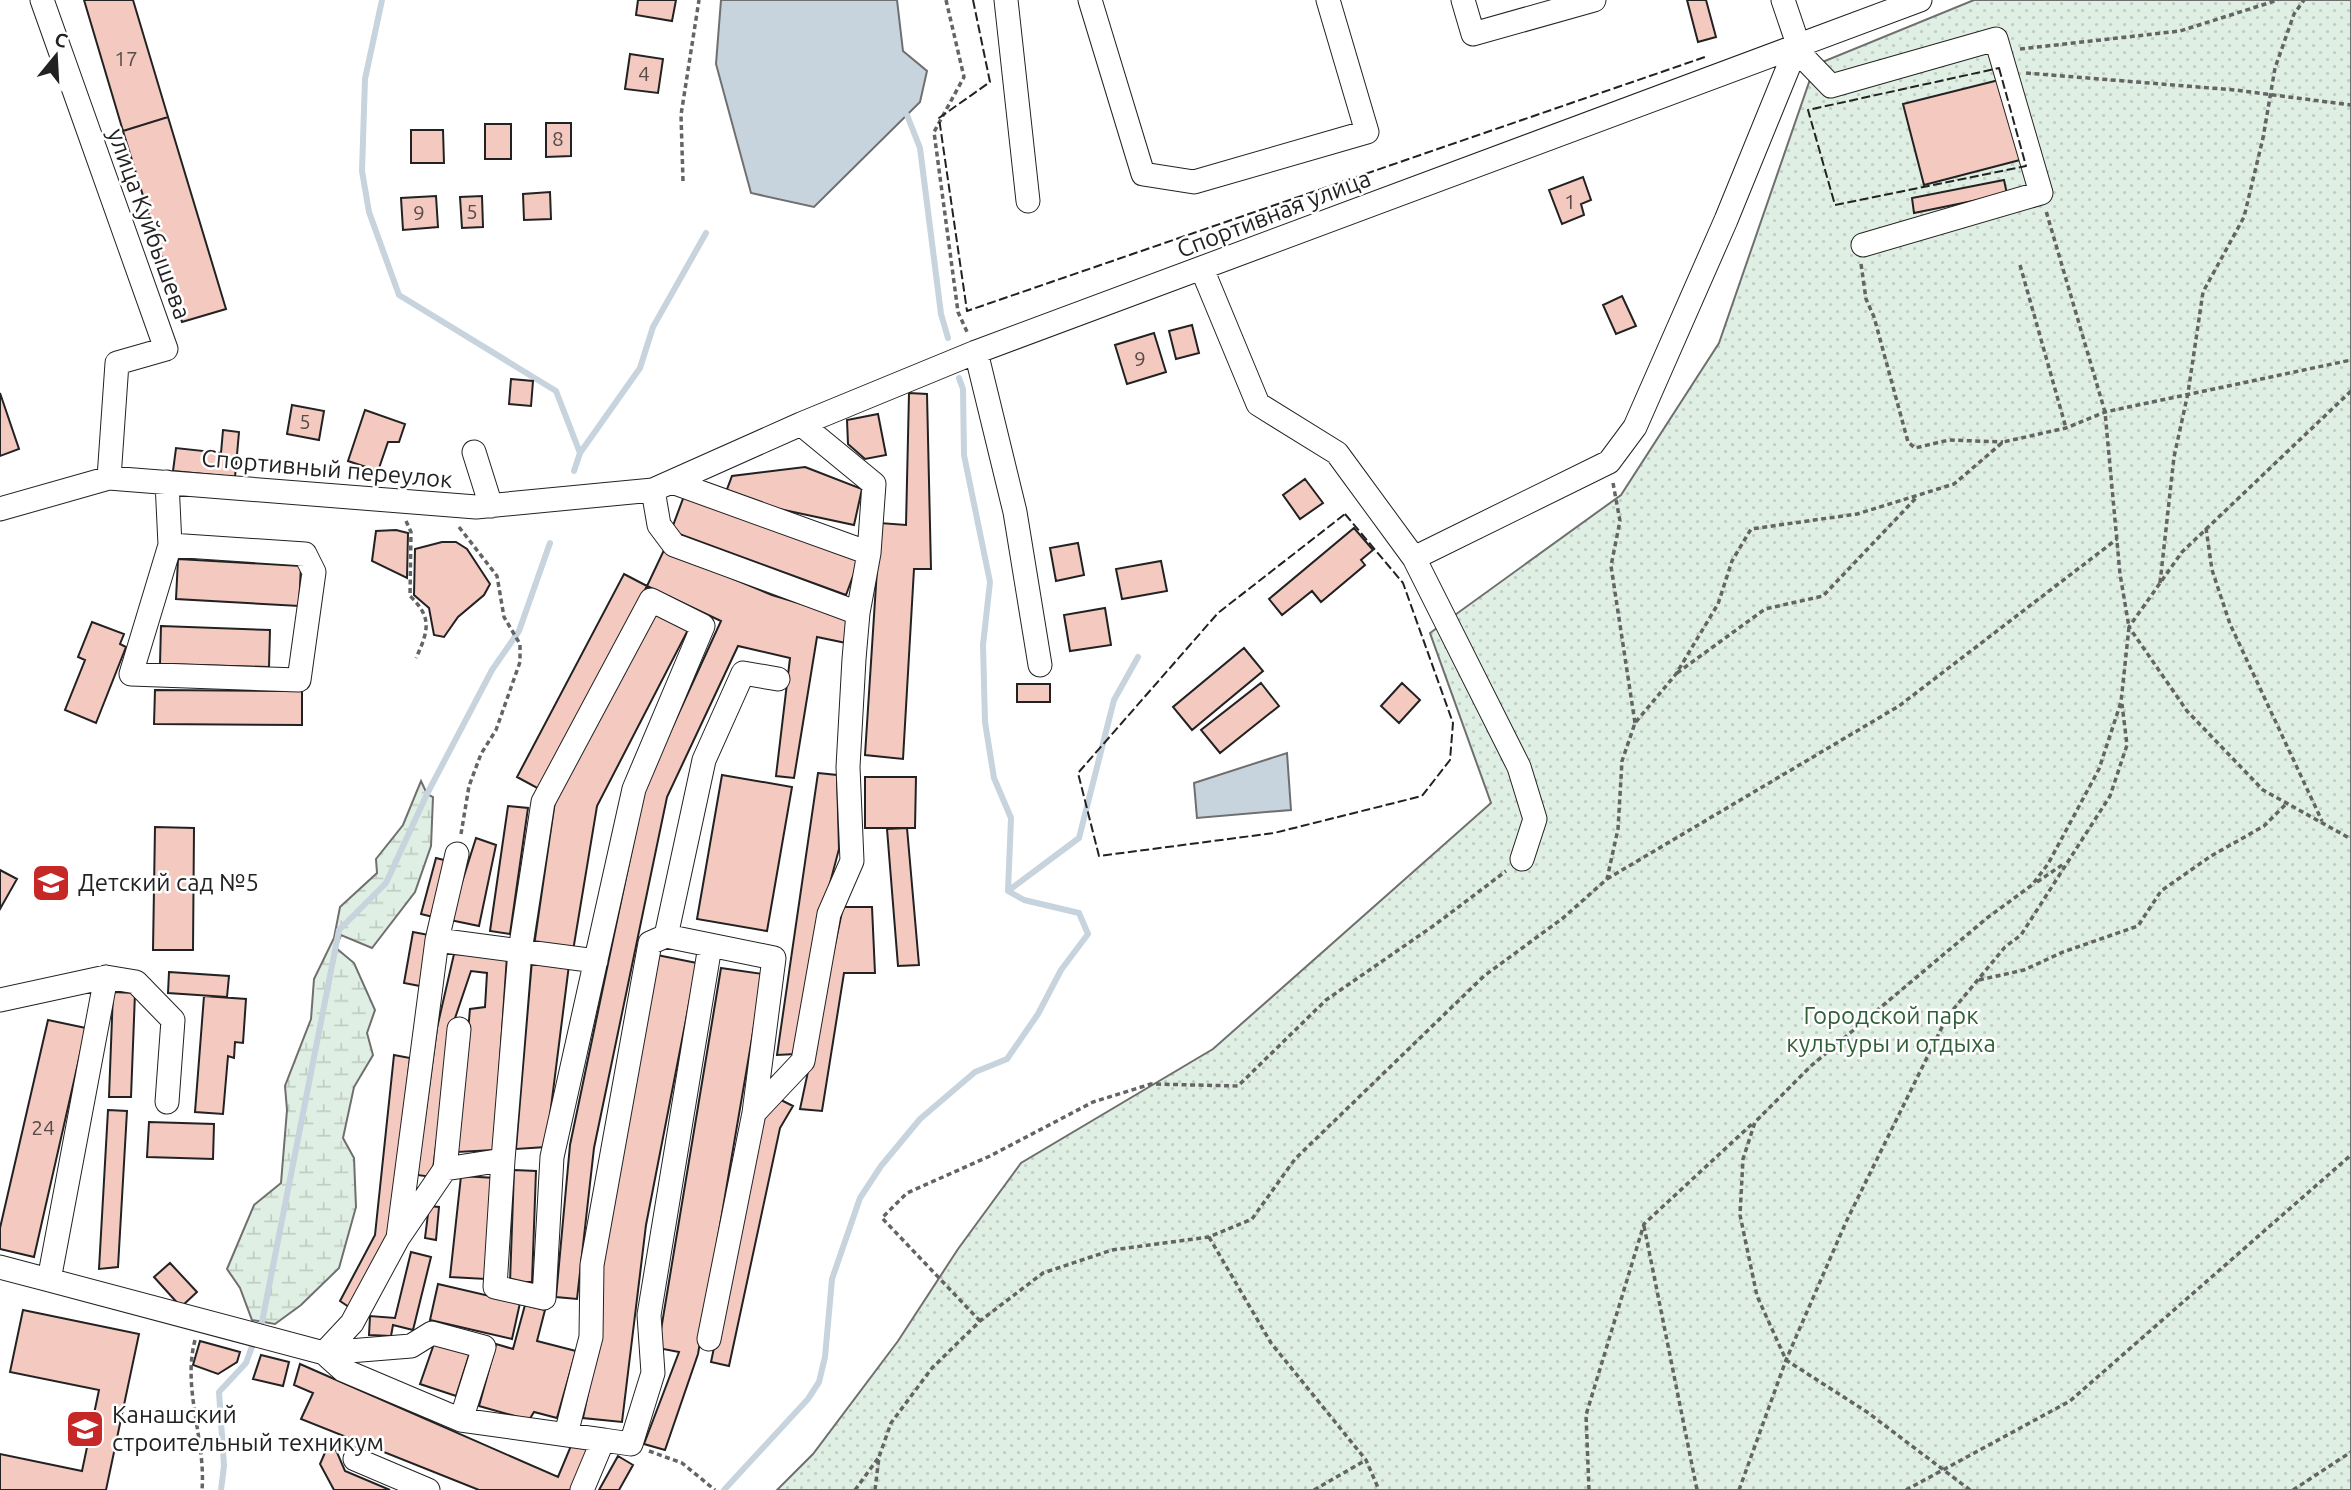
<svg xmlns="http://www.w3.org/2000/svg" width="2351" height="1490" viewBox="0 0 2351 1490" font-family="Ubuntu,sans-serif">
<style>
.wetland{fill:url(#wetland-marsh);stroke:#6f6f6f;stroke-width:2}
.park{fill:url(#park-dots);stroke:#6f6f6f;stroke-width:2}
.water{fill:#c7d3dd;stroke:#6f6f6f;stroke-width:2}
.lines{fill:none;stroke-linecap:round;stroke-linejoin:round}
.stream{stroke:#c7d3dd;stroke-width:6}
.building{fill:#f3c9c0;stroke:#222;stroke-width:2}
.minor-casing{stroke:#222;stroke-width:25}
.path{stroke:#646464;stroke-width:3.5;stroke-dasharray:5 3.5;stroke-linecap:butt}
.minor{stroke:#fff;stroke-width:23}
.fence{stroke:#222;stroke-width:2;stroke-dasharray:9 3.5;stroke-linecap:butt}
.labels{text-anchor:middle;stroke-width:5;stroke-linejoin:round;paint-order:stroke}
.number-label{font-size:21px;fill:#564c4a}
.street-label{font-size:24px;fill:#222;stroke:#fff}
.poi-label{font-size:24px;fill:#222;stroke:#fff;text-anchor:start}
.park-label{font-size:24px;fill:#2f5e38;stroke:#fff}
</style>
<defs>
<pattern id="wetland-marsh" width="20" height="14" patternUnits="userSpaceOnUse" patternTransform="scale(1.75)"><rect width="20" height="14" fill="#e0efe3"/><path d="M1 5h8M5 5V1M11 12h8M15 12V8" fill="none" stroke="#c0cdc2"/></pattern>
<pattern id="park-dots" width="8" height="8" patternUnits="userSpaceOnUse" patternTransform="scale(1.75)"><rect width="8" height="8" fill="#e0efe3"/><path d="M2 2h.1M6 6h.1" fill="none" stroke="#c0cdc2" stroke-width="1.8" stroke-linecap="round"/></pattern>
</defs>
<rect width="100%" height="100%" fill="#fff"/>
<!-- wetland -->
<path class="wetland" d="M421 781 427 794 433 797 431 846 415 892 372 948 341 935 336 948 354 963 375 1010 367 1033 373 1055 354 1087 343 1138 354 1158 356 1207 339 1268 301 1305 275 1324 252 1320 240 1288 227 1269 254 1205 281 1183 287 1110 285 1086 311 1019 314 979 334 938 340 907 377 873 376 859 403 825Z"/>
<!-- park -->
<path class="park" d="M1974 0H2351V1490H777L813 1454 898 1341 958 1249 1021 1163 1213 1049 1491 803 1430 633 1621 495 1719 343 1815 65Z"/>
<!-- water -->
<path class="water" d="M721 0H897L903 51 927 71 920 102 814 207 751 193 716 64Z
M1287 753 1291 810 1197 818 1194 783Z"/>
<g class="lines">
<!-- stream -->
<path class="stream" d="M382 0 365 79 362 171 369 212 399 295 556 391 580 453
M907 115 920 148 941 314 948 338
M574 471 580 453 640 368 653 327 706 233
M1008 891 1079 838 1114 700 1138 657
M262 1322 339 930 386 883 427 794 492 670 519 631 550 543
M221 1490 224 1466 219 1392 246 1363 254 1341
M724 1490 808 1399 819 1382 825 1357 832 1279 860 1198 881 1166 920 1119 975 1072 1007 1059 1038 1014 1061 970 1088 934 1079 913 1024 900 1008 891 1011 818 994 778 985 722 983 645 990 582 964 455 963 389 959 378"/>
</g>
<!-- building -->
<path class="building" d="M84 0H133L168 117 123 131Z
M638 0H676L672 21 636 15Z
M1687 0H1706L1716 37 1698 42Z
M630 54 663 59 658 93 625 89Z
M1999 80 2020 160 1924 185 1903 104Z
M168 117 226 309 182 322 123 131Z
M546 123H571V156L546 157Z
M485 124H511V159H485Z
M411 130H443L444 163H411Z
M1583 177 1591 200 1581 204 1584 215 1562 224 1549 190Z
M2004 180 2007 194 1914 213 1912 198Z
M550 192 551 219 524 220 523 194Z
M436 196 438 227 403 230 401 198Z
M482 196 483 227 462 228 460 197Z
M1622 296 1636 326 1616 334 1603 305Z
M1192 325 1199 353 1176 359 1169 331Z
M1154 333 1166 372 1127 384 1115 345Z
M511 379 533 381 531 406 509 404Z
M0 393 19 449 0 456Z
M909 393 927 394 931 569H914L903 759 865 755 880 523 906 525Z
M292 405 324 411 319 440 287 434Z
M365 410 405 424 399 442H388L378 471 348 461Z
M878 414 886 455 865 459 848 444 847 420Z
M223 430 239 432 235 477 173 471 176 448 221 453Z
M805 467 862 489 854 525 756 504 726 492 732 476Z
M1305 479 1323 503 1300 519 1283 495Z
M684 496 859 560 846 595 671 531Z
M1354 528 1373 550 1361 560 1365 565 1321 602 1312 591 1282 615 1269 599Z
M396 530 408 533 407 578 372 561 376 531Z
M442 542H456L467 549 490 584 484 595 458 617 444 637 434 635 429 608 414 595 415 549Z
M1078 543 1084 575 1056 581 1050 548Z
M664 550 772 595 848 618 846 643 817 637 794 778 776 776 790 658 738 646 667 797 594 1148 577 1299 556 1297 570 1145 645 787 721 621 647 586Z
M178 559 301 566 299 606 176 599Z
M1161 561 1167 591 1122 599 1116 569Z
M624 574 647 586 539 789 517 777Z
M1105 608 1111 645 1070 651 1064 615Z
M655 612 689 628 597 806 573 951 534 946 555 801Z
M92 622 124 634 120 644 126 647 96 723 65 710 85 660 78 657Z
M161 626 270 630 269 667 160 664Z
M1244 648 1263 671 1192 730 1173 707Z
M1261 683 1279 706 1220 753 1201 730Z
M1402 683 1420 700 1399 723 1381 706Z
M1017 684H1050V702H1017Z
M155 690 302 691V725L154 724Z
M818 773 837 775 839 849 810 959 796 1054 777 1055Z
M722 775 792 787 767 931 697 919Z
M865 777H916L915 828H865Z
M508 806 528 808 510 934 490 931Z
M155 827 194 828 193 950H153Z
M907 828 919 965 898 966 887 829Z
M476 838 496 845 479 926 450 920Z
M436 858 448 861 433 917 421 914Z
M0 870 17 879 0 909Z
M843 907H872L875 973H844L822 1111 800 1109Z
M413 932 429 935 420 986 404 983Z
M454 954 507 956 494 1150 457 1152 470 1009 485 1007 487 973 471 971 451 1030 432 1177 417 1175 437 1028Z
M657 955 697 963 646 1225 622 1422 583 1418 599 1338 602 1269Z
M532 960 569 965 546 1147 516 1149Z
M721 968 763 974 698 1354 665 1450 644 1444 679 1352 658 1348Z
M169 972 229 976 227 997 168 993Z
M113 992 135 993 131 1097H109Z
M204 996 246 999 243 1043 235 1042 234 1058 228 1056 223 1114 195 1112Z
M48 1020 86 1028 34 1257 0 1249V1228Z
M394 1055 410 1058 390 1237 352 1309 340 1301 375 1235Z
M779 1099 793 1106 780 1128 729 1366 711 1362 761 1123Z
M108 1110 127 1111 118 1267 99 1269Z
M149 1122 214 1124 213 1159 147 1157Z
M514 1170 536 1171 532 1282H510Z
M461 1176 496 1178 486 1279 450 1277Z
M429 1206 439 1207 436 1240 425 1238Z
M411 1252 431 1257 413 1330 393 1325 391 1336 369 1335 370 1316 395 1318Z
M170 1263 197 1292 181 1307 154 1277Z
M438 1284 520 1303 512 1339 430 1320Z
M525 1305 545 1310 537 1341 576 1351 557 1418 534 1412 529 1420 479 1406 496 1344 513 1349Z
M23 1310 139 1334 106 1490H0V1454L82 1471 99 1390 10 1372Z
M200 1341 240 1352 237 1362 218 1374 193 1365Z
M435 1341 470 1352 456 1396 420 1384Z
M261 1355 289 1362 283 1386 253 1379Z
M300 1364 558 1477 573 1441 589 1447 571 1490H479L301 1419 313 1393 294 1385Z
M327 1448 336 1450 345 1471 390 1490H334L320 1464Z
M618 1456 633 1465 619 1490H599Z"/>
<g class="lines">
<defs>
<path id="minor" d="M42 0 166 349 117 363 109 478
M1006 0 1028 201
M1090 0 1143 174 1194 182 1367 132 1328 0
M1463 0 1473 34 1594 0
M1783 0 1802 56 1831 86 1996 39 2041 193 1863 245
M1202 269 1258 404 1337 453 1414 558 1519 767 1535 819 1522 859
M976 352 1015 512 1040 665
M474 452 491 506
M167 482 170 545 131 674 299 680 314 572 305 554 170 545
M672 482 869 553
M653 490 659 525 674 545 858 613
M0 509 109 478 476 507 653 490 801 424 976 352 1920 0
M1414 558 1609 462 1635 427 1726 220 1797 46
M437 940 596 961
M106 977 136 982 173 1020 167 1102
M0 1000 106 977 49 1280 0 1267
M754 1113 774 958 666 936 704 760 743 673 778 679
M445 1169 503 1160 520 951 543 802 651 600 703 626 634 789 552 1157 544 1298 495 1287 503 1160
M398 1238 437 940 457 854
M49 1280 324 1353 411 1346 432 1333 484 1347 461 1420
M709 1339 754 1113 803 1061 829 914 852 861 848 767 854 659 858 613 869 553 874 484 801 424
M324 1353 352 1323 398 1238 445 1169 459 1029
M324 1353 343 1370 461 1420 603 1440 582 1490
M566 1434 591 1337 592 1265 650 943 666 936
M603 1440 631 1444 653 1373 649 1315 710 946
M355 1459 428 1490"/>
</defs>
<!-- minor casing -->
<use href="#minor" class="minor-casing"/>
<!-- path -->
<path class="path" d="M946 0 964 77 934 132 958 312 968 334
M2020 49 2180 31 2278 0
M2026 73 2235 90 2351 105
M683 181 681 115 699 0
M1861 264 1866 299 1874 317 1908 442 1915 448 1949 440 2003 442
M2020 265 2066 428
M2351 391 2182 552 2129 627 2187 711 2263 790 2351 839
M1613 483 1620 521 1611 566 1635 723
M406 521 411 532 410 596C432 617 429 630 416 658
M459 527 497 576 504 617 520 644V662L496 730 481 754 469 786 461 834
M2206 528 2212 570 2230 624 2322 821
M2160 583 2174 457 2188 393 2203 292 2244 217 2263 138 2275 68 2294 14 2304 0
M1677 673 1765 609 1823 596 1916 498
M1607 879 1899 706 2117 539
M2037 882 2065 863
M1979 980 2024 970 2063 952 2138 926 2161 891 2211 856 2264 826 2286 804
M1644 1226 1697 1490
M1209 1237 1271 1343 1366 1460 1379 1490
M980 1321 882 1218 907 1193 990 1156 1093 1102 1151 1084 1238 1086 1326 1000 1436 924 1506 871
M195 1340C182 1389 206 1440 202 1490
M649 1451 682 1463 715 1490
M855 1490 879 1457
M875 1490 879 1457 891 1423 932 1368 980 1321 1043 1273 1112 1250 1209 1237 1252 1219 1295 1159 1484 976 1563 918 1607 879 1618 829 1622 761 1635 723 1676 674 1718 604 1732 561 1751 529 1857 514 1954 484 2003 442 2066 428 2105 412 2351 360
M1314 1490 1366 1460
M1589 1490 1586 1415 1644 1224 1754 1122
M1739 1490 1786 1360 1846 1222 1947 1017 2005 947 2021 935 2110 796 2127 745 2122 704
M1906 1490 2070 1401 2351 1155
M1970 1490 1867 1412 1786 1360 1757 1296 1740 1215 1743 1159 1755 1122 1812 1065 1987 918 2032 885 2048 864 2099 769 2121 702 2129 627 2120 574 2105 412 2046 211
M2293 1490 2351 1452"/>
<!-- minor -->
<use href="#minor" class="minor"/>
<!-- fence -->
<path class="fence" d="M973 0 990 82 939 118 967 311 1705 57
M1999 68 2026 166 1835 205 1808 110Z
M1345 514 1403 583 1453 723 1450 760 1422 796 1274 833 1099 856 1078 773 1218 613Z"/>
</g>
<!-- icons -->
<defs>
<symbol id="school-square" viewBox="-11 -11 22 22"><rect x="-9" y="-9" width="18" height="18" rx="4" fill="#c62828" stroke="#fff"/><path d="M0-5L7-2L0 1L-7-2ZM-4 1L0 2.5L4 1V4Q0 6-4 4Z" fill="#fff"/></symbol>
<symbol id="university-square" viewBox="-11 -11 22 22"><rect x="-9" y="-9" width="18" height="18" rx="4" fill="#c62828" stroke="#fff"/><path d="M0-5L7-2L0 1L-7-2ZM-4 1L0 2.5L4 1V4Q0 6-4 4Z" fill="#fff"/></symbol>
</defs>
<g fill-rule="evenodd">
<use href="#school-square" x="29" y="861" width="44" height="44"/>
<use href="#university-square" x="63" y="1407" width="44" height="44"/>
</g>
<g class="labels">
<!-- number labels -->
<g class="number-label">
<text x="126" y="66">17</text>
<text x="644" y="81">4</text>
<text x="558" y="146">8</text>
<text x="1570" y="209">1</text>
<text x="472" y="219">5</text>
<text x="419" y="220">9</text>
<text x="1140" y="366">9</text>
<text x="305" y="429">5</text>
<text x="43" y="1135">24</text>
</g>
<!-- street labels -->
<g class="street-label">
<text transform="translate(1274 214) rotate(-21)" y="8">Спортивная улица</text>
<text transform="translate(149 224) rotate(70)" y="8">улица Куйбышева</text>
<text transform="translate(327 469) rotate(5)" y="8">Спортивный переулок</text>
</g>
<!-- poi labels -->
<g class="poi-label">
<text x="78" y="891">Детский сад №5</text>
<text x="112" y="1423">Канашский<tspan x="112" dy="28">строительный техникум</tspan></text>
</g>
<!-- park labels -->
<g class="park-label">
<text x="1891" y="1024">Городской парк<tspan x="1891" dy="28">культуры и отдыха</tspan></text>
</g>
</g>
<!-- north arrow -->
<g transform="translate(56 56) rotate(18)" stroke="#ffffff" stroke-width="5" paint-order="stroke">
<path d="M0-5L12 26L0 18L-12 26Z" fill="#222222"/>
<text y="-10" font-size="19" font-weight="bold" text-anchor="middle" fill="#222222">С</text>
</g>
</svg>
